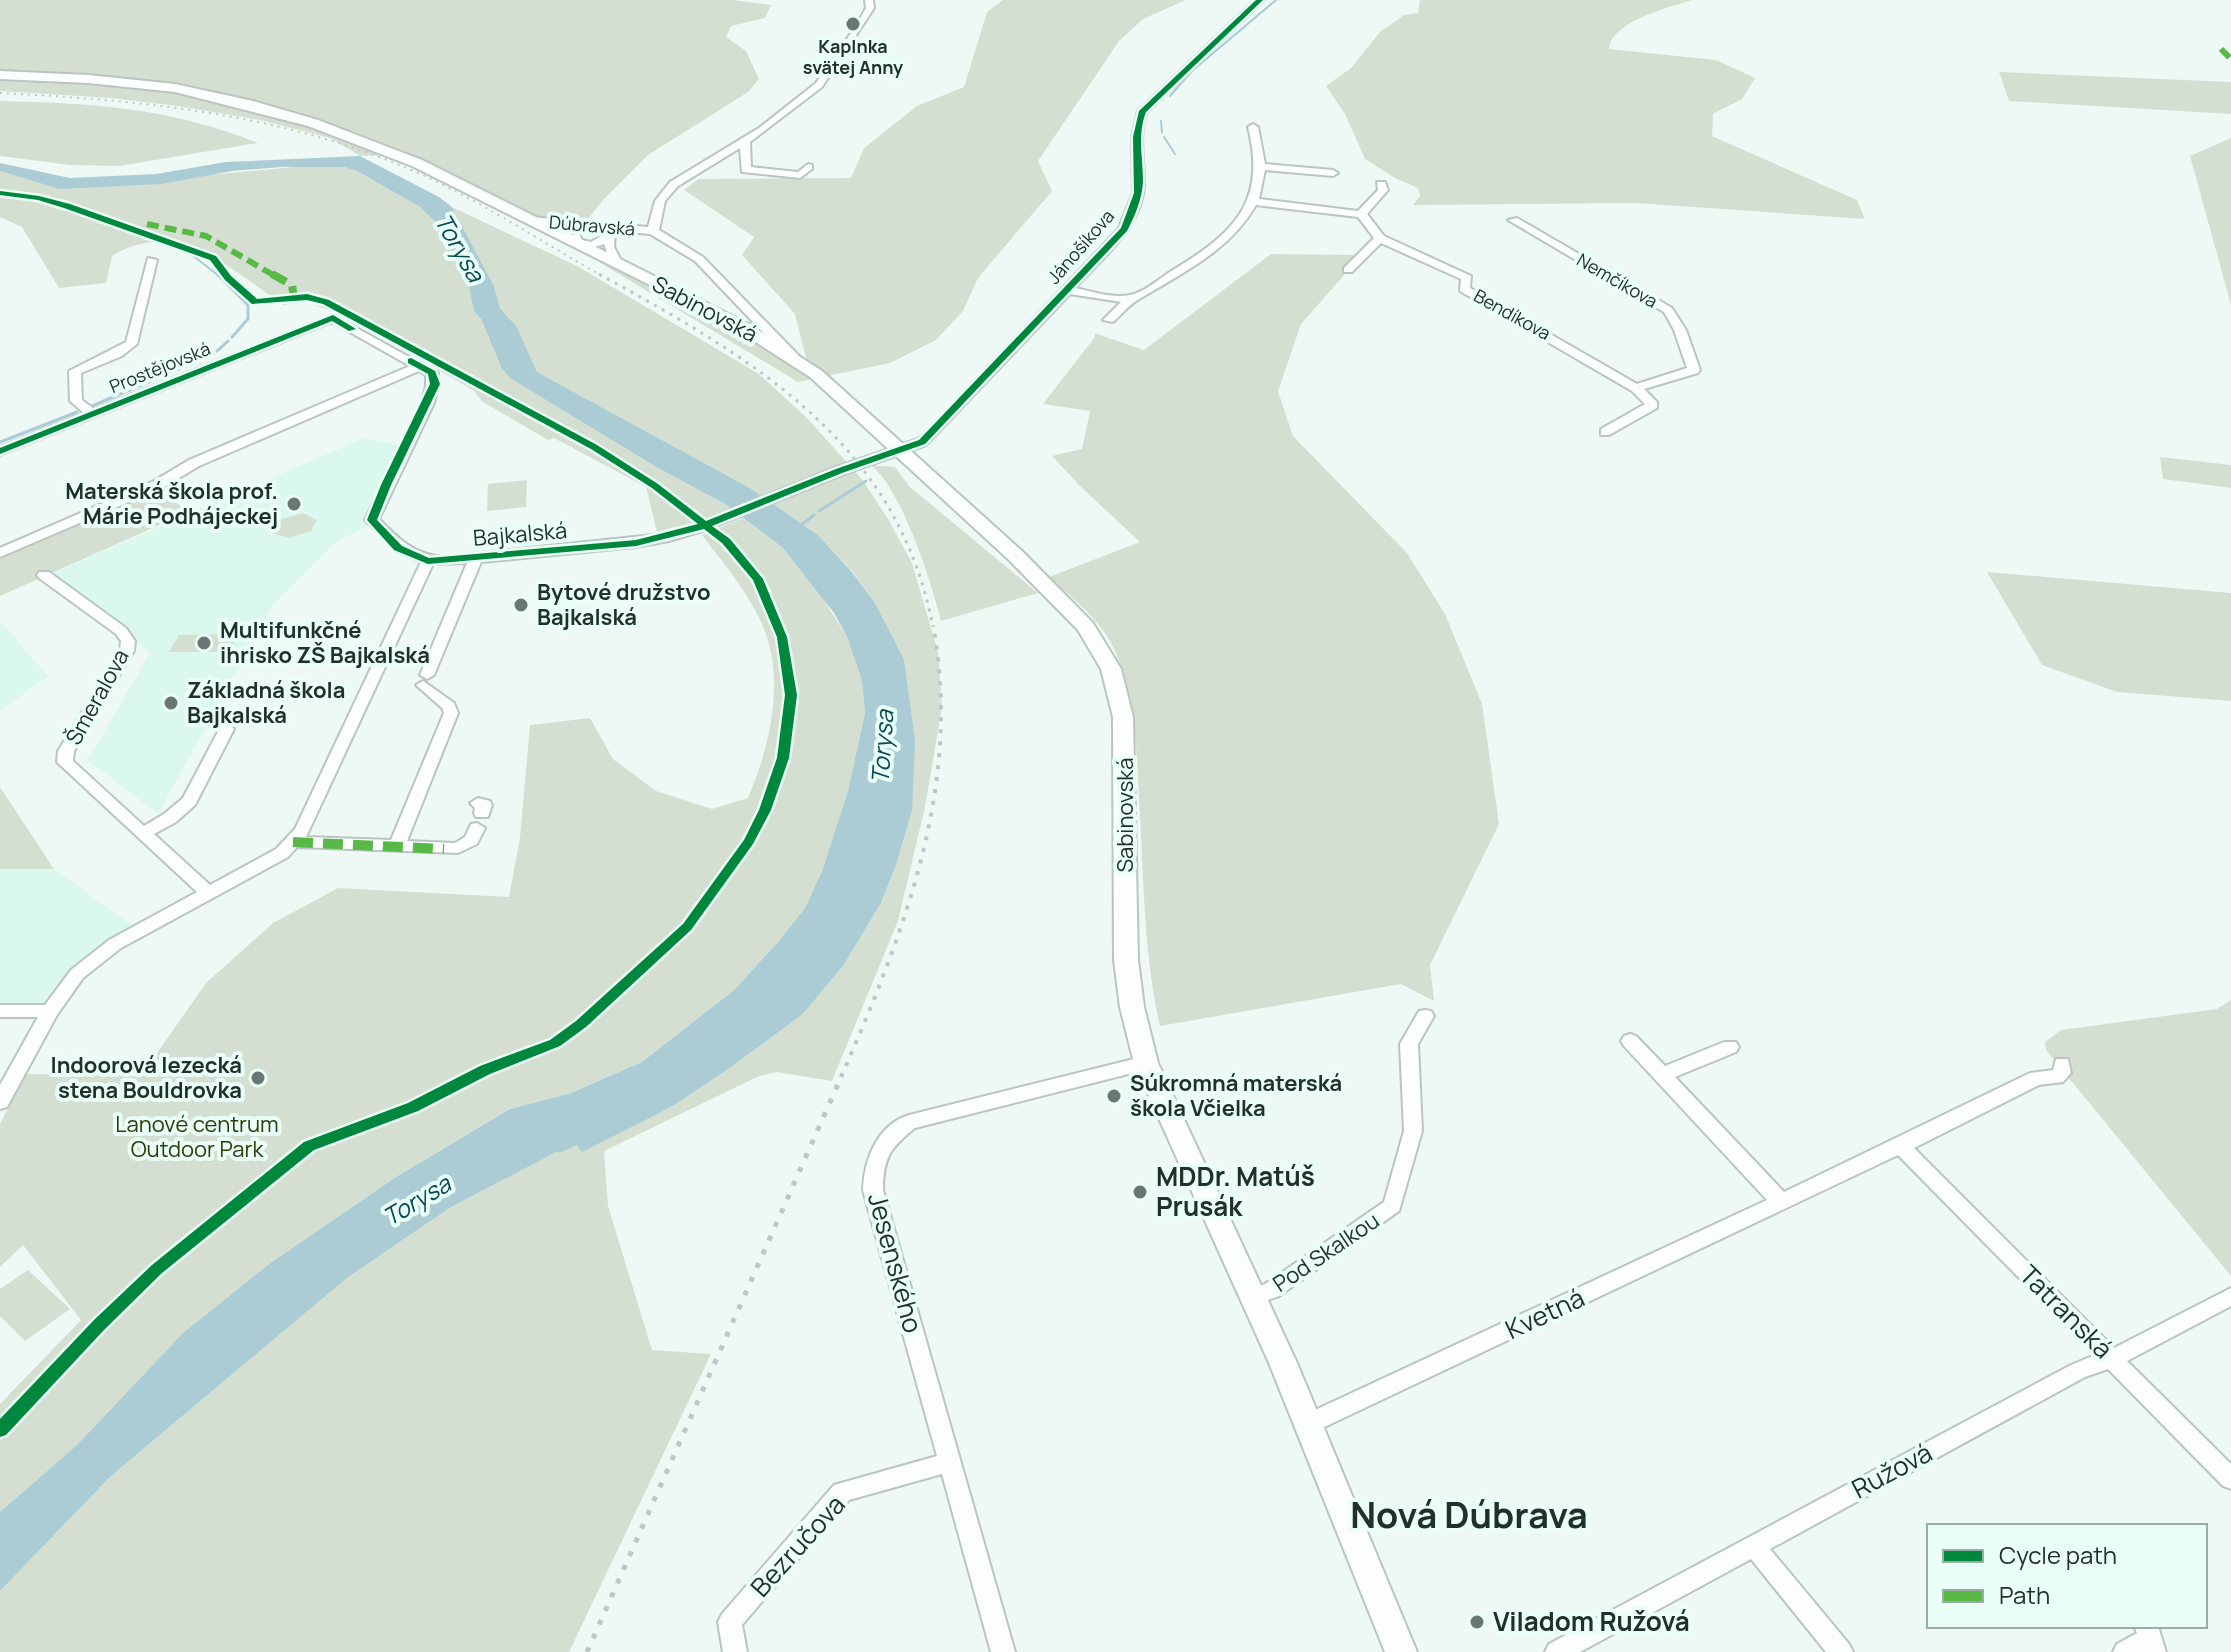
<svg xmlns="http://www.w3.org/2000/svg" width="2231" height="1652" viewBox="0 0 2231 1652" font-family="Manrope,sans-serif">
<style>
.built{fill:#daf8ee}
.green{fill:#d5dfd1}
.water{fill:#abccd4}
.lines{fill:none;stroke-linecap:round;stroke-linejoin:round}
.stream-far1{stroke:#abccd4;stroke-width:2}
.stream{stroke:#abccd4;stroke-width:3}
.minor-casing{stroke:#bac5c1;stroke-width:4}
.major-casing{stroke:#bac5c1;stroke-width:4}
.minor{fill:#fcfefe;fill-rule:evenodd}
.major{fill:#fcfefe;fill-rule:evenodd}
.rail-far3{stroke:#c2c5c5;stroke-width:2;stroke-dasharray:2 5;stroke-linecap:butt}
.rail-far2{stroke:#c2c5c5;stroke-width:3;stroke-dasharray:3 6;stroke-linecap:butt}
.rail-far1{stroke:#c2c5c5;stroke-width:4;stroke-dasharray:4 8;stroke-linecap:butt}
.rail{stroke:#c2c5c5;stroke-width:5;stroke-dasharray:5 10;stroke-linecap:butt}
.quiet-far2{stroke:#58b947;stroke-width:6;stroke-dasharray:12 6;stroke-linecap:butt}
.quiet-far1{stroke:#58b947;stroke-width:8;stroke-dasharray:16 8;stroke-linecap:butt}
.quiet{stroke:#58b947;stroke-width:10;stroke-dasharray:20 10;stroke-linecap:butt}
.cycleway-casing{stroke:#e9fef7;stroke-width:5}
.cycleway{fill:#00873e;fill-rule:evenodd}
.poi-dot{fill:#697673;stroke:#e9fef7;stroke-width:3}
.labels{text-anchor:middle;stroke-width:8;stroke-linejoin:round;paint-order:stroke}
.far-poi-label{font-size:18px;font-weight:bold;fill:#22302c;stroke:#e9fef7}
.far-street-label{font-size:18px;fill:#22302c;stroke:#e9fef7}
.street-label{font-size:22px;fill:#22302c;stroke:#e9fef7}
.poi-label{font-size:22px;font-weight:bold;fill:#22302c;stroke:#e9fef7;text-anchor:start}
.park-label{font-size:22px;fill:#2a3d07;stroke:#e9fef7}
.water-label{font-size:24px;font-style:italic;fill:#094857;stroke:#e9fef7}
.near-poi-label{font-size:26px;font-weight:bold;fill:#22302c;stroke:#e9fef7;text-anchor:start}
.near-street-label{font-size:26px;fill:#22302c;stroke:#e9fef7}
.near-district-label{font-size:36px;font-weight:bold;fill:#22302c;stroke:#e9fef7}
</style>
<rect width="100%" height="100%" fill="#eef9f6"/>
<!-- built -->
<path class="built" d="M364 438 407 447 372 524 336 542 273 605 158 814 88 760 150 653 50 574Z
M0 621 48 676 0 711Z
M0 869H54L144 934 106 955 74 980 62 1006 0 1007Z"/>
<!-- green -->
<path class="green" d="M0 0H732L771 5 765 18 731 26 726 37 746 51 759 79 748 92 648 155 603 200 583 225 560 223 554 234 809 370 795 314 742 255 754 237 684 190 698 179 851 178 864 148 917 106 964 87 987 12 1003 0H1186L1143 19 1119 41 1038 161 1052 191 978 278 963 311 936 340 890 363 798 382 594 259 387 155 360 156 330 138 260 120 177 106 111 98 0 91Z
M1420 0H1692C1669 7 1611 22 1609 49L1716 60 1755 78 1742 99 1713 114 1712 136 1857 200 1865 219 1636 203 1413 205 1420 196 1418 188 1395 178 1365 159 1345 114 1326 86 1351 68 1380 32 1404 15 1418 13Z
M1999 72 2231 82V114L2009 101Z
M0 101C93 103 170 108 258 143L119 166 70 165 0 156Z
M2231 138V305L2190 156Z
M314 165 344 167 357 171 420 207 439 226 467 278 474 311 481 319 502 369 510 378 731 508 690 524 657 532 646 487 554 438 548 440 483 402 473 390 341 315 307 302 283 305C234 270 174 217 112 256L106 283 59 288 22 227 0 217V171L59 189Z
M452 207 577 266 759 374 806 417 862 479 888 519 912 563 938 652 942 707 925 807 898 921 832 1081 776 1072 757 1077 604 1151 608 1206 652 1350 711 1354 569 1652H0V1591L111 1476 347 1278 451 1207 558 1150 560 1153 577 1144 582 1151 673 1106 727 1070 803 1014 843 966 881 903 896 865 912 811 904 659 875 603 852 571 818 535 750 488 537 372 517 327 500 308 494 286Z
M1271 254 1362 255 1301 324 1278 391 1293 436 1407 553 1445 614 1482 704 1499 824 1430 965 1434 1001 1401 984 1160 1026C1143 951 1144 875 1139 800 1137 750 1135 695 1114 649 1100 619 1073 599 1049 577L1140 542 1081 487 1052 456 1082 449 1090 411 1043 404 1095 337 1094 333 1144 350Z
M2160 457 2231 465V488L2163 479Z
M871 465 895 467 909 486 1038 593 941 621C931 581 902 490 871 465Z
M527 480 526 507 487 511 488 484Z
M148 487 191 511 0 596V554Z
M303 513 317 520 311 531 289 538 272 533 276 521Z
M743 518 783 548 812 581 847 637 862 681 865 713 848 791 822 871 805 908 778 942 734 990 642 1062 571 1093 510 1109 396 1177 269 1264 183 1333 77 1445 0 1512V1404L81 1320 23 1245 0 1267V1124L26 1074 141 1076 206 983 273 923 338 888 509 897 520 838 530 725 590 718 613 759 656 791 712 809 748 798C768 751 783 691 768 640 756 601 726 567 702 535Z
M1987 572 2231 593V701L2117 692 2042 665Z
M239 634 230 652H169L179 635Z
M0 787 54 869H0Z
M2231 1000V1276L2046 1050 2045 1042 2061 1030 2217 1009Z
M28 1270 70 1309 25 1341 0 1316V1289Z"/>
<!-- water -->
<path class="water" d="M360 156 439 197 452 207 494 286 500 308 517 327 537 372 750 488 818 535 852 572 875 603 904 659 915 741 912 811 896 865 881 903 843 966 803 1014 727 1070 673 1106 582 1152 577 1145 560 1153 558 1151 451 1207 347 1278 111 1476 0 1591V1512L77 1445 183 1333 269 1264 396 1177 510 1109 571 1093 642 1062 734 990 778 942 805 908 822 871 848 791 865 713 862 681 847 637 834 613 783 548 725 504 655 466 510 378 502 369 481 319 474 311 467 278 439 226 420 207 357 171 344 167H282L232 171 162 184 59 189 0 171V163L70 178 156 174 226 162Z"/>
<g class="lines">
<!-- stream-far1 -->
<path class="stream-far1" d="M1170 96 1192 71 1276 0
M1161 121 1162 133
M1164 137 1175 154
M164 245 192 255 219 276"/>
<!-- stream -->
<path class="stream" d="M217 274 248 305V319L232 337
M217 351 228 341
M92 406 193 363
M0 442 77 412
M819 511 866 481
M800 526 814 515"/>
<defs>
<path id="minor" d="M865 0H873L874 8 822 87 750 142 751 167 798 172 808 164 812 165V169L800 178 742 172 740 148 678 186 665 201 659 230 703 257 799 356V362H791L695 261 650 234 615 231 614 247 623 264 617 267 611 264 604 244C593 248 585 248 574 245L570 236 579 234 582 240 591 242 605 234 595 229 530 223 525 220 530 217 648 227 655 201 670 182 759 128 816 83 856 26 866 8Z
M1255 0H1264L1147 112C1138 135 1144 156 1144 180 1145 226 1103 257 1075 288 1091 291 1113 299 1130 295 1145 292 1160 278 1173 270 1234 233 1267 202 1248 127L1253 124 1258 127 1265 164 1333 170 1338 173 1333 176 1265 170 1259 199 1358 211 1378 190 1377 182H1385L1388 190 1367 214 1384 236 1471 276 1470 288 1637 384 1687 368 1674 330 1664 312 1508 220 1517 218 1672 308 1686 330 1700 370 1698 373 1644 389 1657 402V408L1609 435H1601V429L1645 404 1632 391 1460 291 1461 279 1381 243 1352 272H1344V268L1374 238 1358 217 1256 205C1229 252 1180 274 1136 301 1128 306 1120 316 1113 322L1103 320 1121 302 1070 294 926 445 844 474 709 529 669 541 636 547 481 562 434 675 427 679 420 675 467 563 433 564 306 837 391 840 444 713 442 708 416 685 423 681 454 703 458 713 407 841 455 843 465 837 471 824 477 823 485 828 477 844 458 853 297 847 288 857 121 948 83 978 57 1015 7 1107 0 1109V1085L38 1017H0V1005H45L71 970 109 940 197 892 57 762 58 751 120 651 121 641 116 634 39 578 37 575 39 572H49L126 628 135 641 134 651 74 751 73 761 144 826 164 814 183 798 221 726H231L234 729 195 805 176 822 154 834 210 885 276 849 295 829 421 562 398 552 365 520 422 403 426 386V375L419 371 199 466 164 487 0 557V548L154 481 189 460 410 366 332 322 0 455V447L84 413 70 401 69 371 126 342 148 258 157 260 137 344 122 356 81 373 82 400 94 409 333 315 438 373V386L434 403 379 519C398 539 415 555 443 557L662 534 699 523 834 468 918 439 925 434 1119 228 1133 193 1132 137 1138 111Z
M478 798 490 801 492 805 488 817H476L474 813 475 808 470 803Z
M1425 1010 1431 1011 1434 1016 1418 1044 1422 1131 1399 1211 1279 1296 1254 1305 1247 1303 1244 1297 1247 1291 1265 1284 1384 1202 1404 1131 1400 1044 1419 1011Z
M1630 1034 1636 1036 1665 1066 1724 1042H1736L1739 1047 1736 1052 1675 1077 1784 1192 2030 1073 2053 1070 2056 1059H2068L2071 1073 2063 1082 2039 1085 1914 1148 2114 1348 2231 1288V1306L2127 1361 2231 1464V1489L2223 1486 2108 1369 2085 1377 1770 1549 1849 1644 1853 1652H1826L1751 1559 1580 1652H1545L1549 1644 2071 1365 2095 1355 1898 1155 1316 1431 1308 1433 1300 1431 1297 1424 1300 1417 1767 1200 1624 1046 1621 1041 1624 1036Z
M1146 1056 1152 1058 1155 1063 1152 1068 915 1128C890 1148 883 1158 883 1190L1015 1652H991L942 1474 849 1500 742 1625 747 1652H723L718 1622 722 1614 834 1485 937 1456 863 1190C864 1160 877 1125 909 1115Z
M2134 1626H2158L2166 1652H2113L2117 1644 2137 1633Z"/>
<path id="major" d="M0 71 88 75 175 84 253 101 318 120 422 160 648 273 752 326 822 371 1022 551 1093 623 1121 669 1133 717 1138 960 1144 1007 1158 1063 1297 1363 1417 1652H1385L1269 1363 1134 1063 1120 1007 1114 960 1113 717 1101 669 1078 630 1008 559 810 377 740 332 638 279 412 166 308 126 175 92 88 83 0 79Z"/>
</defs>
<!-- minor casing -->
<use href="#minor" class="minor-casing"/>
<!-- major casing -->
<use href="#major" class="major-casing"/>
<!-- minor -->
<use href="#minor" class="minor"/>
<!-- major -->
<use href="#major" class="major"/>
<!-- rail-far3 -->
<path class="rail-far3" d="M0 93C142 100 285 114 416 172 481 201 540 241 602 276"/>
<!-- rail-far2 -->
<path class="rail-far2" d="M599 274C751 358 897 440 933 627"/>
<!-- rail-far1 -->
<path class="rail-far1" d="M841 1077C904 933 963 784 933 625"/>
<!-- rail -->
<path class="rail" d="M587 1652 842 1075"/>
<!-- quiet-far2 -->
<path class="quiet-far2" d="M2221 49 2231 59
M147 224 206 236 275 276"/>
<!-- quiet-far1 -->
<path class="quiet-far1" d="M272 274 292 285 295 305"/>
<!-- quiet -->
<path class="quiet" d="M293 842 444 849"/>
<defs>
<path id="cycleway" d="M1256 0H1263L1146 112C1137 136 1143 157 1143 182 1142 199 1135 216 1127 231L925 444 842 473 712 526 730 539 763 579 787 637 797 695 789 758 771 810 753 844 691 930 586 1027 560 1046 490 1074 418 1111 314 1150 162 1273 104 1330 6 1435 0 1437V1419L94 1320 152 1265 304 1142 408 1103 480 1066 550 1040 576 1021 683 924 744 840 759 810 777 758 785 695 777 637 753 580 722 543 704 529 636 546 428 564 394 550 367 520 381 485 430 384 428 374 408 363V359L411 358 435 371 440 384 391 485 377 520 402 546 429 558 636 540 698 524 652 488 591 449 323 304 307 300 252 304 225 280 210 260 64 208 38 200 0 195V191L39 196 70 204 216 256 231 276 257 299 307 294 329 300 597 445 658 484 706 521 836 469 919 440 1121 228 1134 193 1133 137 1139 111Z
M333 315 356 329 349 331 332 321 0 454V448Z"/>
</defs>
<!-- cycleway casing -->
<use href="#cycleway" class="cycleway-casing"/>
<!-- cycleway -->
<use href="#cycleway" class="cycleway"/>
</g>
<!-- markers -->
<g class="poi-dot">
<circle cx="853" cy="24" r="8"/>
<circle cx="294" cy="504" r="8"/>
<circle cx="521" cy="605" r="8"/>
<circle cx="204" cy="643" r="8"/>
<circle cx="171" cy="703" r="8"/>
<circle cx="258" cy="1078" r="8"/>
<circle cx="1114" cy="1096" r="8"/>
<circle cx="1140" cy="1192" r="8"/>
<circle cx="1477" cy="1622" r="8"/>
</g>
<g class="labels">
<!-- far-poi labels -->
<g class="far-poi-label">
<text x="853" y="53">Kaplnka<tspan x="853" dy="21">svätej Anny</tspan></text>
</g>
<!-- far-street labels -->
<g class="far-street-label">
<text transform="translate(592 226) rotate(5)" y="6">Dúbravská</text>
<text transform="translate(1081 247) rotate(-49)" y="6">Jánošíkova</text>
<text transform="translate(1617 281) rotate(30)" y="6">Nemčíkova</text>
<text transform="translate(1512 315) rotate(29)" y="6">Bendíkova</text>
<text transform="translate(160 368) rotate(-22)" y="6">Prostějovská</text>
</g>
<!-- street labels -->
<g class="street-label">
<text transform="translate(705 309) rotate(28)" y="8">Sabinovská</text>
<text transform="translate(520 534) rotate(-5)" y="8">Bajkalská</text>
<text transform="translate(97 697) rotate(-61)" y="8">Šmeralova</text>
<text transform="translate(1125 815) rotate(-90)" y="8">Sabinovská</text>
<text transform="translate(1326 1252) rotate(-34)" y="8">Pod Skalkou</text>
</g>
<!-- poi labels -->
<g class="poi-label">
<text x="278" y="499" text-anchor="end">Materská škola prof.<tspan x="278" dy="25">Márie Podhájeckej</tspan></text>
<text x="537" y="600">Bytové družstvo<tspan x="537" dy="25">Bajkalská</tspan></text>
<text x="220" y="638">Multifunkčné<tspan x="220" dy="25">ihrisko ZŠ Bajkalská</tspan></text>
<text x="187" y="698">Základná škola<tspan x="187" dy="25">Bajkalská</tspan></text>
<text x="242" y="1073" text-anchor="end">Indoorová lezecká<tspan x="242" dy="25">stena Bouldrovka</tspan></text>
<text x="1130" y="1091">Súkromná materská<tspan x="1130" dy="25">škola Včielka</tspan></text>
</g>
<!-- park labels -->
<g class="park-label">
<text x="197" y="1132">Lanové centrum<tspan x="197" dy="25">Outdoor Park</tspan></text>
</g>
<!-- water labels -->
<g class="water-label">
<text transform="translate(459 248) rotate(60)" y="8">Torysa</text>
<text transform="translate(883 747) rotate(-86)" y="8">Torysa</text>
<text transform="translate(417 1201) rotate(-31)" y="8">Torysa</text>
</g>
<!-- near-poi labels -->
<g class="near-poi-label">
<text x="1156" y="1186">MDDr. Matúš<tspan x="1156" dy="30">Prusák</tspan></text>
<text x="1493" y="1631">Viladom Ružová</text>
</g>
<!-- near-street labels -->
<g class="near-street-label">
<text transform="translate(895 1263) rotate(75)" y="9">Jesenského</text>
<text transform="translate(2066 1312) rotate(45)" y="9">Tatranská</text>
<text transform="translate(1545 1314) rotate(-25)" y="9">Kvetná</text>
<text transform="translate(1892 1471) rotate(-28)" y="9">Ružová</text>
<text transform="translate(798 1546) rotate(-48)" y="9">Bezručova</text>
</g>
<!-- near-district labels -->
<g class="near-district-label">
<text x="1469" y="1528">Nová Dúbrava</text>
</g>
</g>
<!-- legend -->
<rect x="1927" y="1524" width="280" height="104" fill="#e9fef7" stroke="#99aca6" stroke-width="2"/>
<rect x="1943" y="1550" width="40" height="12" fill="#00873e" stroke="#99aca6" stroke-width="2"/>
<text x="1999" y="1564" font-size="24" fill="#22302c">Cycle path</text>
<rect x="1943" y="1590" width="40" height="12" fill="#58b947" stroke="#99aca6" stroke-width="2"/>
<text x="1999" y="1604" font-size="24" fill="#22302c">Path</text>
</svg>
